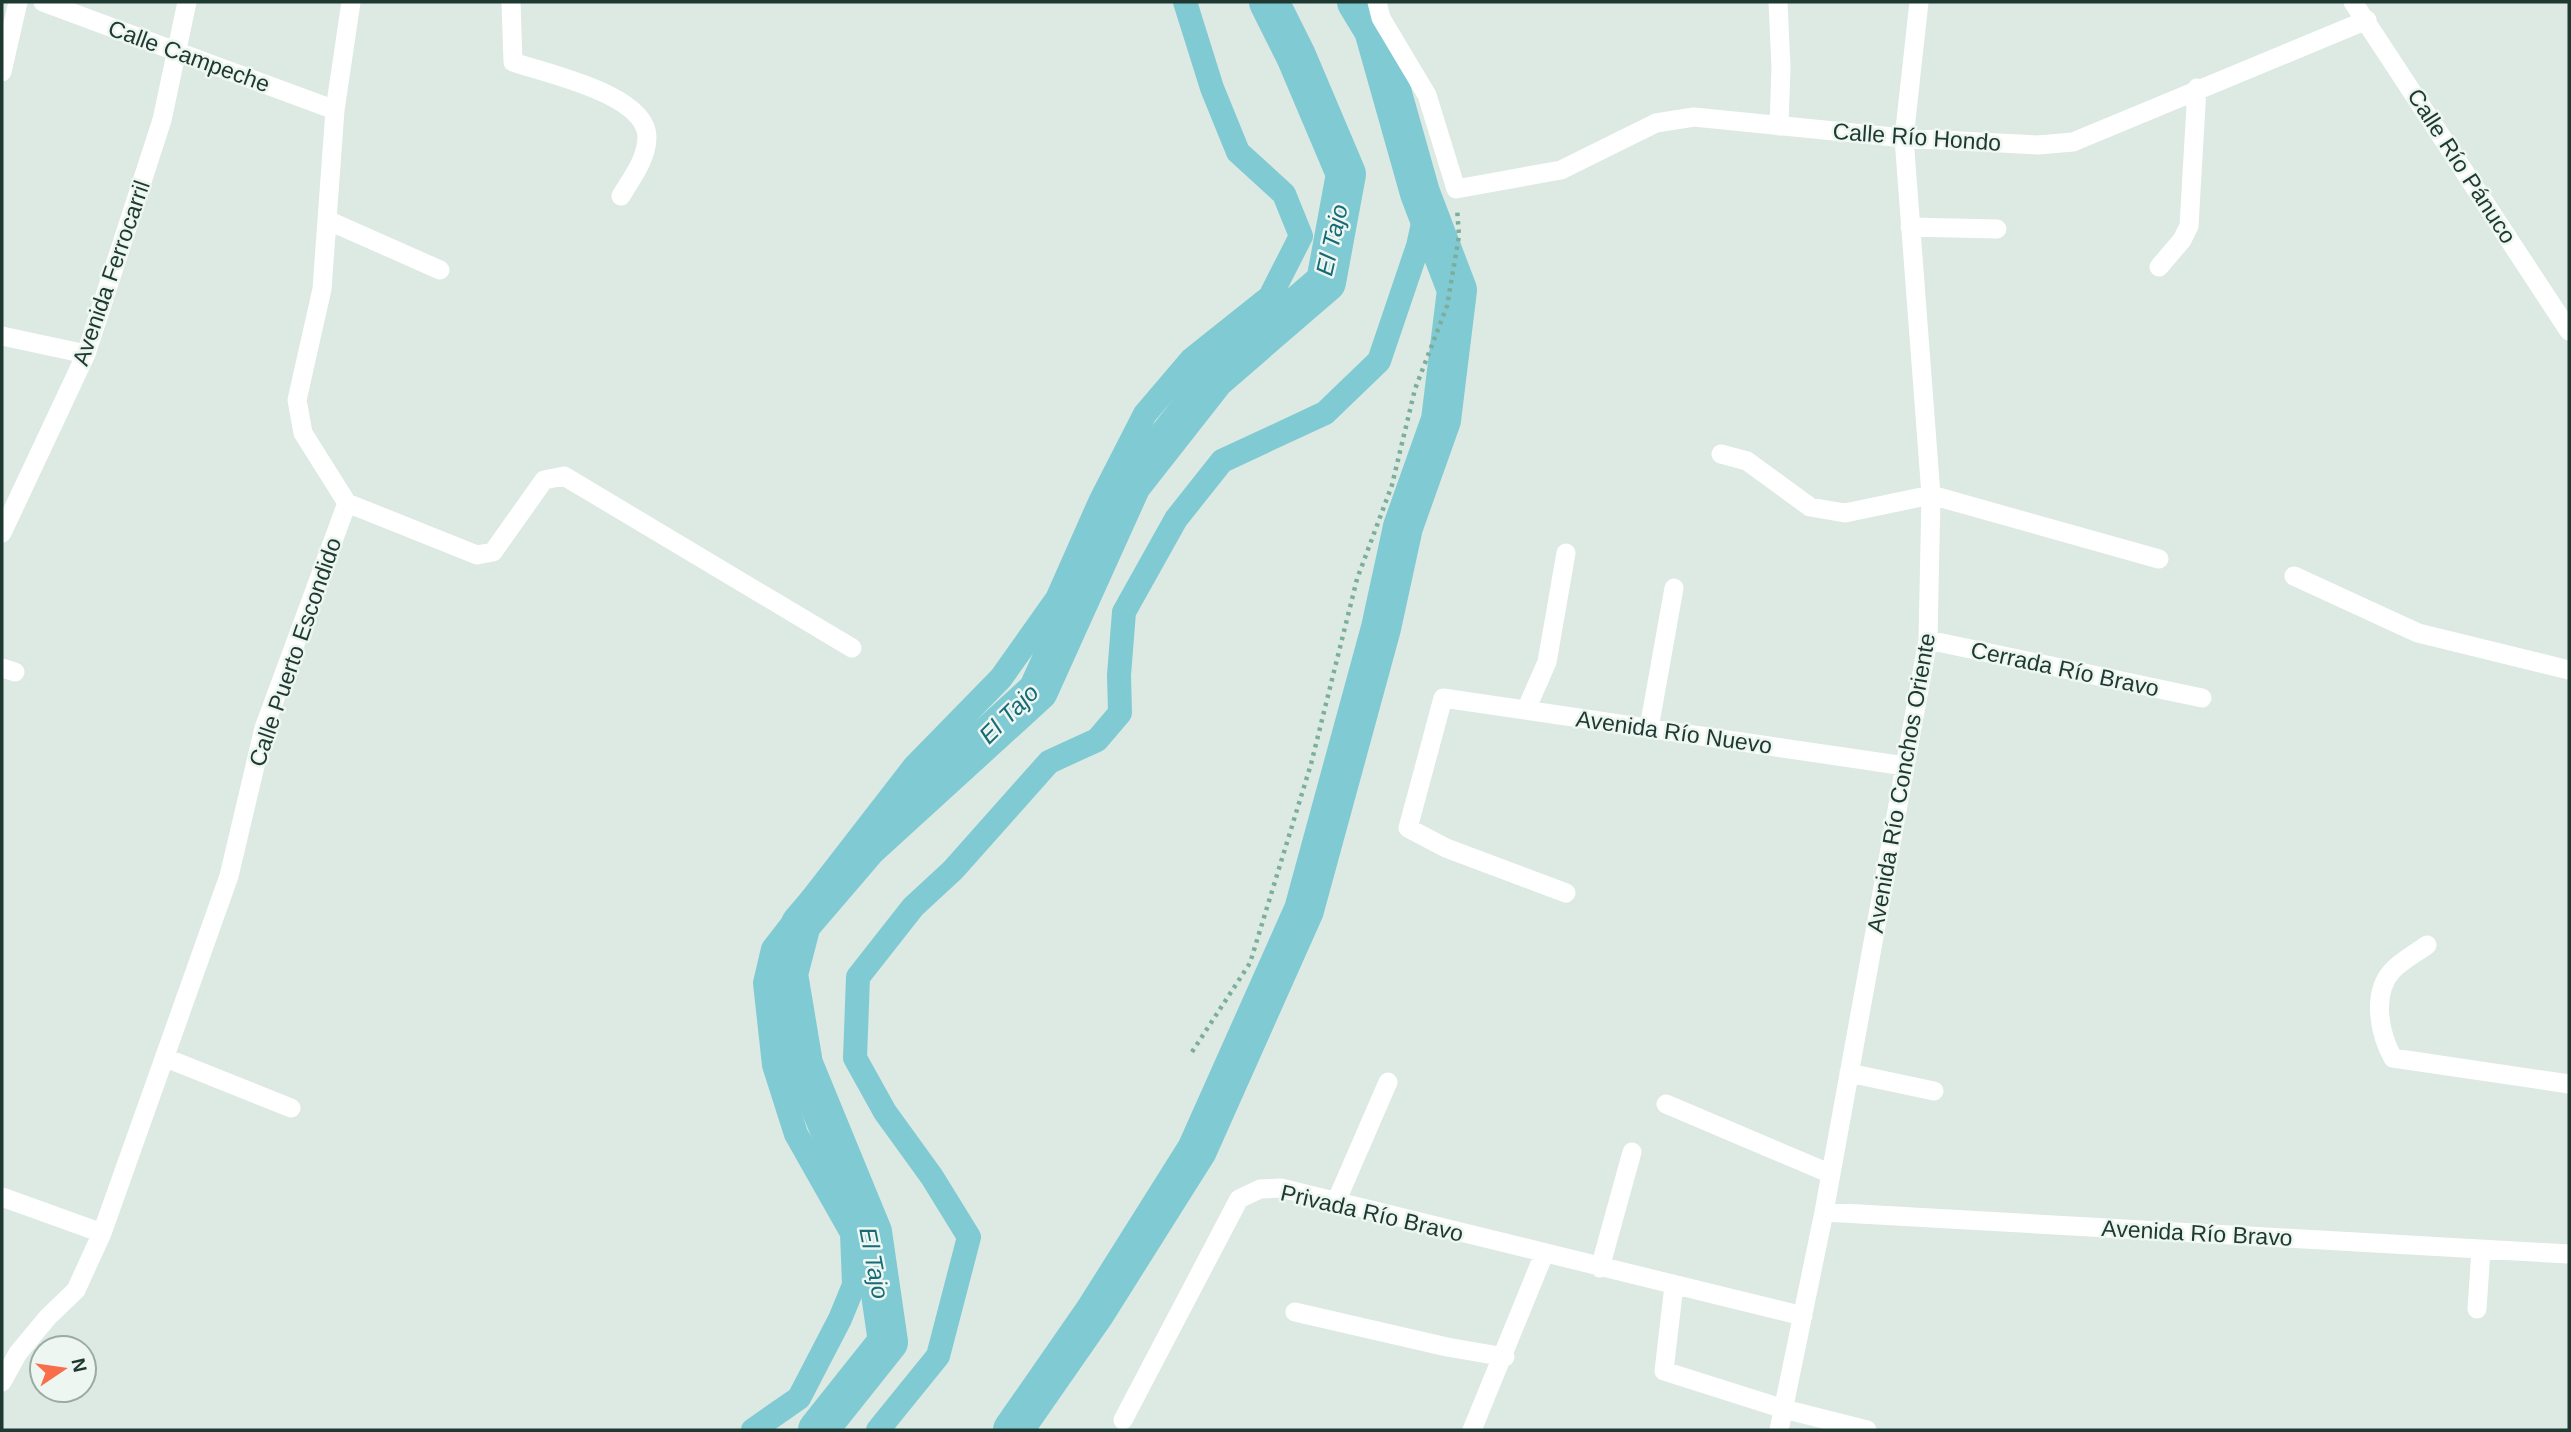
<svg xmlns="http://www.w3.org/2000/svg" width="2571" height="1432" viewBox="0 0 2571 1432" font-family="Arial,sans-serif">
<style>
.lines{fill:none;stroke-linecap:round;stroke-linejoin:round}
.canal{stroke:#80cad3;stroke-width:24}
.river{stroke:#80cad3;stroke-width:40}
.path{stroke:#7baf9c;stroke-width:4.5;stroke-dasharray:3.5 5;stroke-linecap:butt}
.street{stroke:#fff;stroke-width:19}
.labels{text-anchor:middle;stroke-width:5;stroke-linejoin:round;paint-order:stroke}
.street-label{font-size:23px;fill:#1e3931;stroke:#edf6f1}
.water-label{font-size:24px;font-style:italic;fill:#166b77;stroke:#edf6f1}
</style>
<rect width="100%" height="100%" fill="#dceae3"/>
<g class="lines">
<!-- canal -->
<path class="canal" d="M753 1430 799 1398 840 1319 854 1285 852 1233 796 1134 774 1065 765 983 773 949 914 767 1001 678 1057 599 1100 502 1145 414 1191 360 1270 297 1301 236 1284 194 1238 152 1212 88 1185 2
M878 1430 938 1356 969 1237 932 1177 885 1112 855 1058 858 977 913 907 953 870 1049 762 1097 740 1120 713 1119 675 1124 612 1176 519 1222 461 1325 413 1379 361 1418 246 1426 210"/>
<!-- river -->
<path class="river" d="M818 1430 888 1342 872 1232 803 1064 788 974 801 924 867 847 1038 691 1131 485 1215 378 1326 282 1346 174 1296 56 1269 2
M1013 1430 1095 1312 1197 1150 1304 910 1381 628 1403 527 1441 420 1457 290 1420 193 1374 30 1357 2"/>
<!-- path -->
<path class="path" d="M1192 1052 1250 963 1311 764 1357 579 1392 485 1415 389 1447 306 1459 236 1457 208"/>
<!-- street -->
<path class="street" d="M43 2 335 110
M511 2 513 62C547 74 646 94 647 137 647 159 631 179 621 196
M1377 2 1381 18 1427 95 1456 189 1561 170 1656 123 1694 117 1904 138 2038 145 2073 142 2367 20
M1778 2 1781 67 1779 126
M2353 2 2569 331
M2 72 18 2
M327 220 440 270
M1910 227 1997 229
M2159 267 2182 240 2189 226 2197 88
M2 336 86 354
M1721 454 1747 461 1810 507 1845 513 1931 495 2159 559
M347 503 477 555 493 552 544 480 564 476 852 648
M2 533 86 354 162 120 187 2
M2294 576 2418 633 2569 670
M1928 640 2202 698
M2 668 15 672
M1526 710 1547 662 1566 553
M1649 728 1674 588
M1566 893 1446 848 1408 828 1443 698 1905 766
M2427 945C2416 953 2401 961 2392 971 2371 994 2380 1035 2393 1058L2569 1084
M166 1058 291 1108
M1849 1073 1934 1091
M1666 1104 1831 1174
M2 1197 102 1233
M1336 1202 1388 1082
M1824 1212 2569 1254
M1600 1268 1632 1152
M1674 1285 1664 1371 1784 1409 1867 1430
M2477 1309 2481 1250
M1295 1312 1447 1347 1505 1357
M2 1382 18 1353 48 1317 76 1290 102 1233 229 876 264 728 347 503 303 433 297 400 322 289 335 110 351 2
M1123 1420 1239 1199 1260 1189 1281 1188 1803 1316
M1472 1430 1544 1254
M1779 1430 1824 1212 1928 640 1931 495 1904 138 1919 2"/>
</g>
<g class="labels">
<!-- street labels -->
<g class="street-label">
<text transform="translate(189 56) rotate(20)" y="8">Calle Campeche</text>
<text transform="translate(1917 137) rotate(4)" y="8">Calle Río Hondo</text>
<text transform="translate(2462 166) rotate(57)" y="8">Calle Río Pánuco</text>
<text transform="translate(111 273) rotate(-71)" y="8">Avenida Ferrocarril</text>
<text transform="translate(295 652) rotate(-71)" y="8">Calle Puerto Escondido</text>
<text transform="translate(2065 669) rotate(12)" y="8">Cerrada Río Bravo</text>
<text transform="translate(1674 732) rotate(8)" y="8">Avenida Río Nuevo</text>
<text transform="translate(1901 783) rotate(-80)" y="8">Avenida Río Conchos Oriente</text>
<text transform="translate(1372 1213) rotate(13)" y="8">Privada Río Bravo</text>
<text transform="translate(2197 1233) rotate(3)" y="8">Avenida Río Bravo</text>
</g>
<!-- water labels -->
<g class="water-label">
<text transform="translate(1332 240) rotate(-77)" y="8">El Tajo</text>
<text transform="translate(1009 714) rotate(-45)" y="8">El Tajo</text>
<text transform="translate(874 1263) rotate(79)" y="8">El Tajo</text>
</g>
</g>
<!-- border -->
<rect width="2571" height="1432" fill="none" stroke="#1e3931" stroke-width="7"/>
<!-- north arrow -->
<g transform="translate(63 1369) rotate(77)"><circle r="33" fill="#edf6f1" stroke="#9aaaa4" stroke-width="2"/>
<path d="M0-5L12 26L0 18L-12 26Z" fill="#fa6d4a"/>
<text y="-10" font-size="19" font-weight="bold" text-anchor="middle" fill="#1e3931">N</text>
</g>
</svg>
